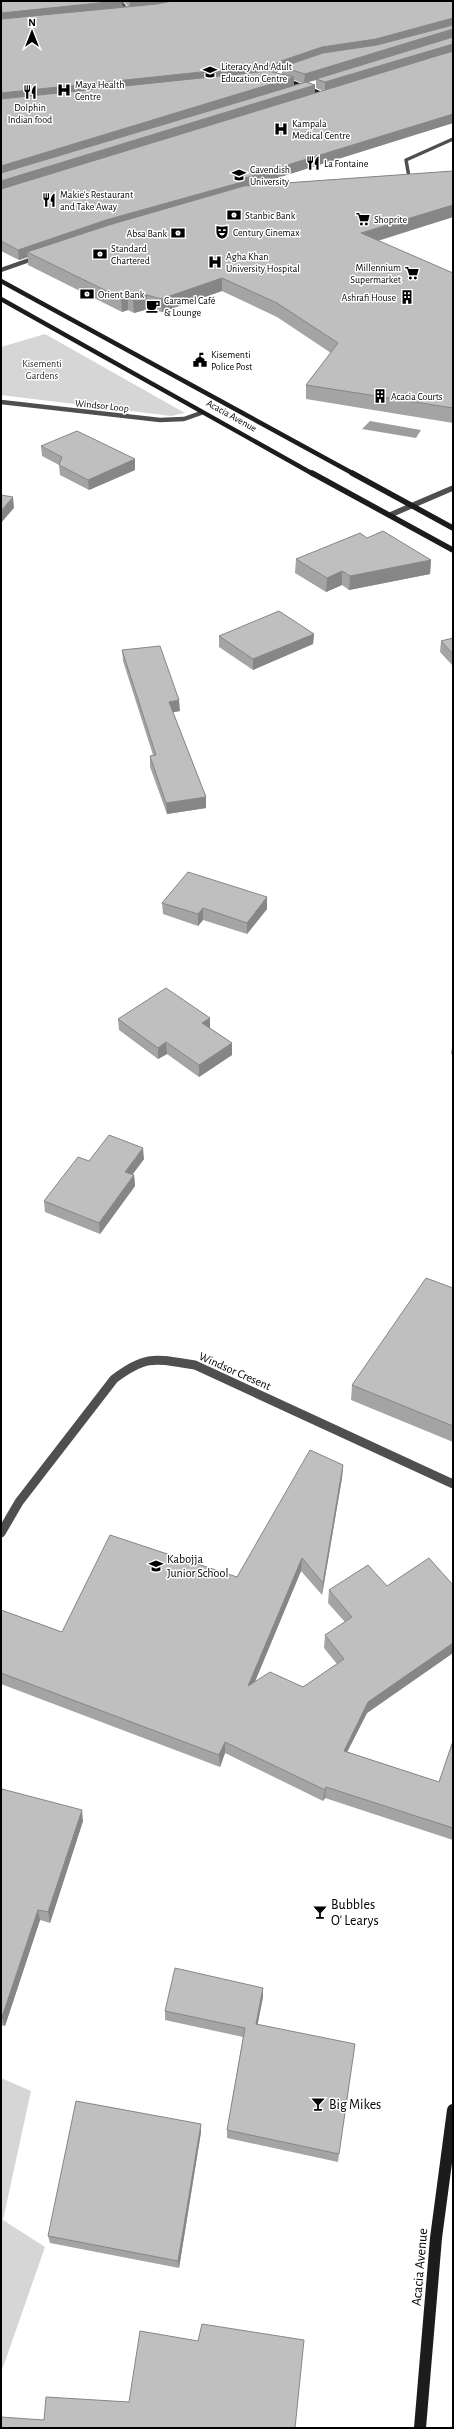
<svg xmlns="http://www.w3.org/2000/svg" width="454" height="2429" viewBox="0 0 454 2429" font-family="'Alegreya Sans',sans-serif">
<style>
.green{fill:#d6d6d6}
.water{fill:#9d9d9d}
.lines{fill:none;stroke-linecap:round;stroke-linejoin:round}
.street-far3{stroke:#4f4f4f;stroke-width:3.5}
.street-far2{stroke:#4f4f4f;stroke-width:4.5}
.street-far1{stroke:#4f4f4f;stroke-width:5.5}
.street{stroke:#4f4f4f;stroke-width:9}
.secondary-far3{stroke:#1c1c1c;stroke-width:3.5}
.secondary-far2{stroke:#1c1c1c;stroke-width:4.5}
.secondary-far1{stroke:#1c1c1c;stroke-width:5.5}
.secondary{stroke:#1c1c1c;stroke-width:12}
.wall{fill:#a4a4a4;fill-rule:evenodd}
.shaded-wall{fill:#868686}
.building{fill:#bfbfbf;stroke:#868686}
.labels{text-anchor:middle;stroke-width:3;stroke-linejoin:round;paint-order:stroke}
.far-poi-label{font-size:10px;fill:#000;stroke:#fff;text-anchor:start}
.far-park-label{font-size:10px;fill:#2d2d2d;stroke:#fff}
.far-street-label{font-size:10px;fill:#000;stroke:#fff}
.street-label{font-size:12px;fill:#000;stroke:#fff}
.poi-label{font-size:12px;fill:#000;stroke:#fff;text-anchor:start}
.near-poi-label{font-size:14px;fill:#000;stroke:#fff;text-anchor:start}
.near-street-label{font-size:14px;fill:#000;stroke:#fff}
</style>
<rect width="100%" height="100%" fill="#fff"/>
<!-- green -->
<path class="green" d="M45 334 185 413 171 416 1 395V347Z
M1 2078 31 2091 3 2220 45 2247 1 2373Z"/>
<!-- water -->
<path class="water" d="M370 421 421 430 416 438 362 429Z"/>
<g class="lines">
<!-- street-far3 -->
<path class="street-far3" d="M120 1 129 12
M409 177 406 160 453 139"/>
<!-- street-far2 -->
<path class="street-far2" d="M1 270 38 257
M1 402 160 420 184 419 201 413"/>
<!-- street-far1 -->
<path class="street-far1" d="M390 515 453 488"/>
<!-- street -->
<path class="street" d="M1 1533 19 1502 114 1379C147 1354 156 1359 195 1365L453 1484"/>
<!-- secondary-far3 -->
<path class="secondary-far3" d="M284 79 328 96"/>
<!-- secondary-far2 -->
<path class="secondary-far2" d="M1 281 354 474
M1 299 313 474"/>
<!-- secondary-far1 -->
<path class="secondary-far1" d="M312 473 453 550
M352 473 453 528"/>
<!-- secondary -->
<path class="secondary" d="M420 2428 436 2238 453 2110"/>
</g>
<!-- wall -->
<path class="wall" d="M1 1H122V7L128 6 123 1H453V123L254 185 453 171V217L378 241 453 273V423L306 399V385L331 353 277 317 222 291 162 312 148 309 134 313 128 310 122 312 28 265V257L19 260 1 251ZM282 69V74L276 73 278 71ZM294 80 302 83 294 85ZM316 80V88L323 91 315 93V85L308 82Z
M41 446 135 459V470L89 490 60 475 59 465 42 456Z
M367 538 431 560 430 574 349 590 342 585 326 592 295 573 296 559Z
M314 634 313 644 253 670 219 647V636Z
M453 638V666L440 652 441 641Z
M122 650 180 711 173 712 206 797V808L167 814 150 767V756L153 755 123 661Z
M162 903 267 909 247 934 203 920 198 926 163 914Z
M210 1018V1028L232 1043V1055L199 1077 167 1054 158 1059 119 1030 118 1019Z
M453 1039V1055L451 1054Z
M144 1159 132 1175H134L135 1186 100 1234 45 1212 44 1201 89 1161Z
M453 1288V1442L351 1400 352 1385Z
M343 1465 342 1478 322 1595 301 1571 255 1682 303 1687 337 1664 324 1648 325 1635 345 1622 328 1603 329 1590 387 1586 453 1585V1653L367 1713 347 1752 439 1782 453 1741V1840L325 1798 323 1801 225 1753 220 1767 1 1684V1610L62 1632 237 1577Z
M1 1794 83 1821 50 1923 40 1920 5 2026 1 2025Z
M263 1988V1997L257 2025 339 2154 338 2162 227 2138V2130L243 2037 165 2020V2011Z
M201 2132 179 2268 50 2243 48 2236Z"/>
<!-- shaded-wall -->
<path class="shaded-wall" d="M118 1H122L123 9 1 22V13Z
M130 1H182L130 8Z
M453 18 452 27 375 48 282 67V69L278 71 275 75V66L278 62 322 47Z
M453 29 452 38 316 79V80L304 83 305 74Z
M453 43 452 52 325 91V82Z
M268 65V74L1 102V93Z
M294 77V87L1 176V166Z
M315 85V95L1 191V181Z
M453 114V123L242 189 27 252 28 257 19 260 18 250 106 220 242 179Z
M453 205V217L360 246 361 233Z
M222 278V291L162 312 161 299Z
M147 295 148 309 134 313 133 300Z
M128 297V310L122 312 121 298Z
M135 459V470L89 490 88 480Z
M13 497 14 508 1 523V511Z
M431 560 430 574 349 590 350 576Z
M342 571V585L326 592 327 578Z
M314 634 313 644 253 670V659Z
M179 700 180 711 169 713V702Z
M206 797V808L167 814 166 803Z
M267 897V909L247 934V923Z
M203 908V920L198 926V914Z
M210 1018V1029L202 1023Z
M166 1042 167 1054 158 1059V1048Z
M232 1043V1055L199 1077V1065Z
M143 1148 144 1159 126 1183 125 1172Z
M134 1175 135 1186 100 1234 99 1223Z
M343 1465 342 1478 322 1595 323 1583Z
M302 1558 301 1571 248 1698V1686Z
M453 1643V1653L367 1713 342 1762 344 1751 368 1702Z
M225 1742V1753L220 1767 219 1755Z
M326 1787 325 1798 323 1801 325 1790Z
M82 1810 83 1821 50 1923 48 1912Z
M38 1910 40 1920 5 2026 2 2017Z
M263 1988V1997L256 2033V2024Z
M201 2124V2132L179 2268 178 2261Z"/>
<!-- building -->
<path class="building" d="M1 1H118L1 13Z
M172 1H453V18L376 39 322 47 278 62 275 66 268 65 1 93V19L157 4Z
M453 25V29L305 74 282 67 323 53 377 45Z
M453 37V44L325 82 316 79Z
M453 51V114L242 179V182L106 220 18 250 1 241V189Z
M268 71 294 77 1 166V99Z
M306 82 315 85 1 181V173Z
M453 171V205L361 233 453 273V408L306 385 338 343 277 303 222 278 161 299 147 295 133 300 128 297 121 298 27 252 109 225 244 186Z
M77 431 135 459 88 480 59 465 62 457 41 446Z
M1 495 13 497 1 511Z
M383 531 431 560 350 576 342 571 327 578 296 559 360 533 367 538Z
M279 611 314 634 253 659 219 636Z
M453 638V654L441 641Z
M160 646 179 700 169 702 206 797 166 803 150 756 156 755 122 650Z
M188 872 267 897 247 923 203 908 198 914 162 903Z
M166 988 210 1018 202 1023 232 1043 199 1065 166 1042 158 1048 118 1019Z
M109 1135 143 1148 125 1172 134 1175 99 1223 44 1201 78 1157 89 1161Z
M426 1278 453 1288V1426L352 1385Z
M310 1450 343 1465 323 1583 302 1558 248 1686 270 1672 303 1687 344 1659 325 1635 352 1617 329 1590 368 1565 387 1586 429 1558 453 1585V1643L368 1702 344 1751 439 1782 453 1741V1828L326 1787 325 1790 225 1742 219 1755 1 1673V1610L62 1632 110 1535 237 1577Z
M2 1789 82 1810 48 1912 38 1910 2 2017 1 2016V1794Z
M175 1968 263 1988 256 2024 355 2044 339 2154 227 2130 245 2028 165 2011Z
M76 2101 201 2124 178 2261 48 2236Z
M202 2324 304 2340 295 2428H1V2417L44 2420 46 2397 129 2402 140 2331 198 2341Z"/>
<!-- icons -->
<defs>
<symbol id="university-bare" viewBox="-9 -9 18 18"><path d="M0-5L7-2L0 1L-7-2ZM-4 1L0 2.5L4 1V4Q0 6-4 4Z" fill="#000" stroke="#fff" stroke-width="2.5" paint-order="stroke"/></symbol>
<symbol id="hospital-bare" viewBox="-9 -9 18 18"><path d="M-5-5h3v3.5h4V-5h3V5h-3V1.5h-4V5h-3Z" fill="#000" stroke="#fff" stroke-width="2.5" paint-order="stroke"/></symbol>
<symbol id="restaurant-bare" viewBox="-9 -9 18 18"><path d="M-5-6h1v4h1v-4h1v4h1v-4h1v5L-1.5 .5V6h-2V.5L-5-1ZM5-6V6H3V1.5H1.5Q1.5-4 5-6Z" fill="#000" stroke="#fff" stroke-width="2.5" paint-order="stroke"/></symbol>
<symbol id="bank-bare" viewBox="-9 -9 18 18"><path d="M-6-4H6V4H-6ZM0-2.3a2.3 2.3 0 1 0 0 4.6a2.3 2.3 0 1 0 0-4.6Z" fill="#000" stroke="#fff" stroke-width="2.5" paint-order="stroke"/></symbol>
<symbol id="supermarket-bare" viewBox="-9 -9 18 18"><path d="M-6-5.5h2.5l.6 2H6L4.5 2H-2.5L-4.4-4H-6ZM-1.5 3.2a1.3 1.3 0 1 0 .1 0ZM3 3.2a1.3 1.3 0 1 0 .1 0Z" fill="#000" stroke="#fff" stroke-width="2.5" paint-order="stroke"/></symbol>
<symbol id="theatre-bare" viewBox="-9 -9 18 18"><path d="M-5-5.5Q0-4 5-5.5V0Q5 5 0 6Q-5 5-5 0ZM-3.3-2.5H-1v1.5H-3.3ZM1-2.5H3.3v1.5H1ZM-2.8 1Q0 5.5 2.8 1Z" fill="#000" stroke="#fff" stroke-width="2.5" paint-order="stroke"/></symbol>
<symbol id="building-bare" viewBox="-9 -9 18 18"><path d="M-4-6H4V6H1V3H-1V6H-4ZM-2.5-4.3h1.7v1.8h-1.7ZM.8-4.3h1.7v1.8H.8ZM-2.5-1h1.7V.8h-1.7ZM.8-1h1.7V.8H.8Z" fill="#000" stroke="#fff" stroke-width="2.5" paint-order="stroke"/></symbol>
<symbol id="cafe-bare" viewBox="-9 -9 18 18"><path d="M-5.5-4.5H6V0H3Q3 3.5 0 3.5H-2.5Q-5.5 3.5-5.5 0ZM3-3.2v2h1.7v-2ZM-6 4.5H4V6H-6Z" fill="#000" stroke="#fff" stroke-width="2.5" paint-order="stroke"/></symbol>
<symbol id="civic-bare" viewBox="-9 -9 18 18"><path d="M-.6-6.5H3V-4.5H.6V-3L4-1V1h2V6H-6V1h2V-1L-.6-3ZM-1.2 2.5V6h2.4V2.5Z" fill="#000" stroke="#fff" stroke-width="2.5" paint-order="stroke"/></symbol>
<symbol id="school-bare" viewBox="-9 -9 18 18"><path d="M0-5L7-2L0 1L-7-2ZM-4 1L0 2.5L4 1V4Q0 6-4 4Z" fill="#000" stroke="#fff" stroke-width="2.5" paint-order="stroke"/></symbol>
<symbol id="bar-bare" viewBox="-9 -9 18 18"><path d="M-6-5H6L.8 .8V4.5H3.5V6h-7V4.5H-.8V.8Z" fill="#000" stroke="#fff" stroke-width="2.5" paint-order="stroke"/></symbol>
</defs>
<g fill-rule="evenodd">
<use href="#university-bare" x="200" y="62" width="20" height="20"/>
<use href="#hospital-bare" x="54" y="80" width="20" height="20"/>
<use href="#restaurant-bare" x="20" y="82" width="20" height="20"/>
<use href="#hospital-bare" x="271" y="119" width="20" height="20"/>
<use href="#restaurant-bare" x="303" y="153" width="20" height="20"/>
<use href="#university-bare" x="229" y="165" width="20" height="20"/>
<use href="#restaurant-bare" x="39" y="190" width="20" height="20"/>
<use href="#bank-bare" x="224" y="205" width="20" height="20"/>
<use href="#supermarket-bare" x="353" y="209" width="20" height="20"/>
<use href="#theatre-bare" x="212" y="222" width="20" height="20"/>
<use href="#bank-bare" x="168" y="223" width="20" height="20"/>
<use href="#bank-bare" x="90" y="244" width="20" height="20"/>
<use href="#hospital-bare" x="205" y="252" width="20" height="20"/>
<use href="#supermarket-bare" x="402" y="263" width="20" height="20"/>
<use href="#bank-bare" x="77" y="284" width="20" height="20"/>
<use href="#building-bare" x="397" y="287" width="20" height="20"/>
<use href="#cafe-bare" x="143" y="296" width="20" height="20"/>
<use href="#civic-bare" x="190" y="350" width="20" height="20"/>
<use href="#building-bare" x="370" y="386" width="20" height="20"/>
<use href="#school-bare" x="146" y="1556" width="20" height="20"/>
<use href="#bar-bare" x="310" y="1902" width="20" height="20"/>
<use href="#bar-bare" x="308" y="2094" width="20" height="20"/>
</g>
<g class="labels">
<!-- far-poi labels -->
<g class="far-poi-label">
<text x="221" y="70">Literacy And Adult<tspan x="221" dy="12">Education Centre</tspan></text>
<text x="75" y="88">Maya Health<tspan x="75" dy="12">Centre</tspan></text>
<text x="30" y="111" text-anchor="middle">Dolphin<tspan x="30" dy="12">Indian food</tspan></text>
<text x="292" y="127">Kampala<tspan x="292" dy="12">Medical Centre</tspan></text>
<text x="324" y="167">La Fontaine</text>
<text x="250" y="173">Cavendish<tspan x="250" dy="12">University</tspan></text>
<text x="60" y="198">Makie's Restaurant<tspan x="60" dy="12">and Take Away</tspan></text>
<text x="245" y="219">Stanbic Bank</text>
<text x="374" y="223">Shoprite</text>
<text x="233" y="236">Century Cinemax</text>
<text x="167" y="237" text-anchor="end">Absa Bank</text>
<text x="111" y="252">Standard<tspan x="111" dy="12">Chartered</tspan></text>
<text x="226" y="260">Agha Khan<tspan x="226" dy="12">University Hospital</tspan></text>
<text x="401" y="271" text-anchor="end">Millennium<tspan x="401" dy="12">Supermarket</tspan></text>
<text x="98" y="298">Orient Bank</text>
<text x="396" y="301" text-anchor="end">Ashrafi House</text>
<text x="164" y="304">Caramel Café<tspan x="164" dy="12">&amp; Lounge</tspan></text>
<text x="211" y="358">Kisementi<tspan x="211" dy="12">Police Post</tspan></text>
<text x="391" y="400">Acacia Courts</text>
</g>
<!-- far-park labels -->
<g class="far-park-label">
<text x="42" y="367">Kisementi<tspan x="42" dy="12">Gardens</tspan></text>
</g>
<!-- far-street labels -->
<g class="far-street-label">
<text transform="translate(102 405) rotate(6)" y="4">Windsor Loop</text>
<text transform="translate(232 415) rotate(29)" y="4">Acacia Avenue</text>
</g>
<!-- street labels -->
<g class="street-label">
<text transform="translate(235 1371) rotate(24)" y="4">Windsor Cresent</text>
</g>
<!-- poi labels -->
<g class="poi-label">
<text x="167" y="1563">Kabojja<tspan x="167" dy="14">Junior School</tspan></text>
</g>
<!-- near-poi labels -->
<g class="near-poi-label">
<text x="331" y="1909">Bubbles<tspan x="331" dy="16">O' Learys</tspan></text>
<text x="329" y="2109">Big Mikes</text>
</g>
<!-- near-street labels -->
<g class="near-street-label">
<text transform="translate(419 2267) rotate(-85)" y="5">Acacia Avenue</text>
</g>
</g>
<!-- border -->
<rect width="454" height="2429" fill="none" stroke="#000000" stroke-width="4"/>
<!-- north arrow -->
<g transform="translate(32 32)" stroke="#ffffff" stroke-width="3" paint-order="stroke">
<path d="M0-3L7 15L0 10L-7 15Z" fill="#000000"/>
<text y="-6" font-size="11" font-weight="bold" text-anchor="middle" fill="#000000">N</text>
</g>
</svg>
